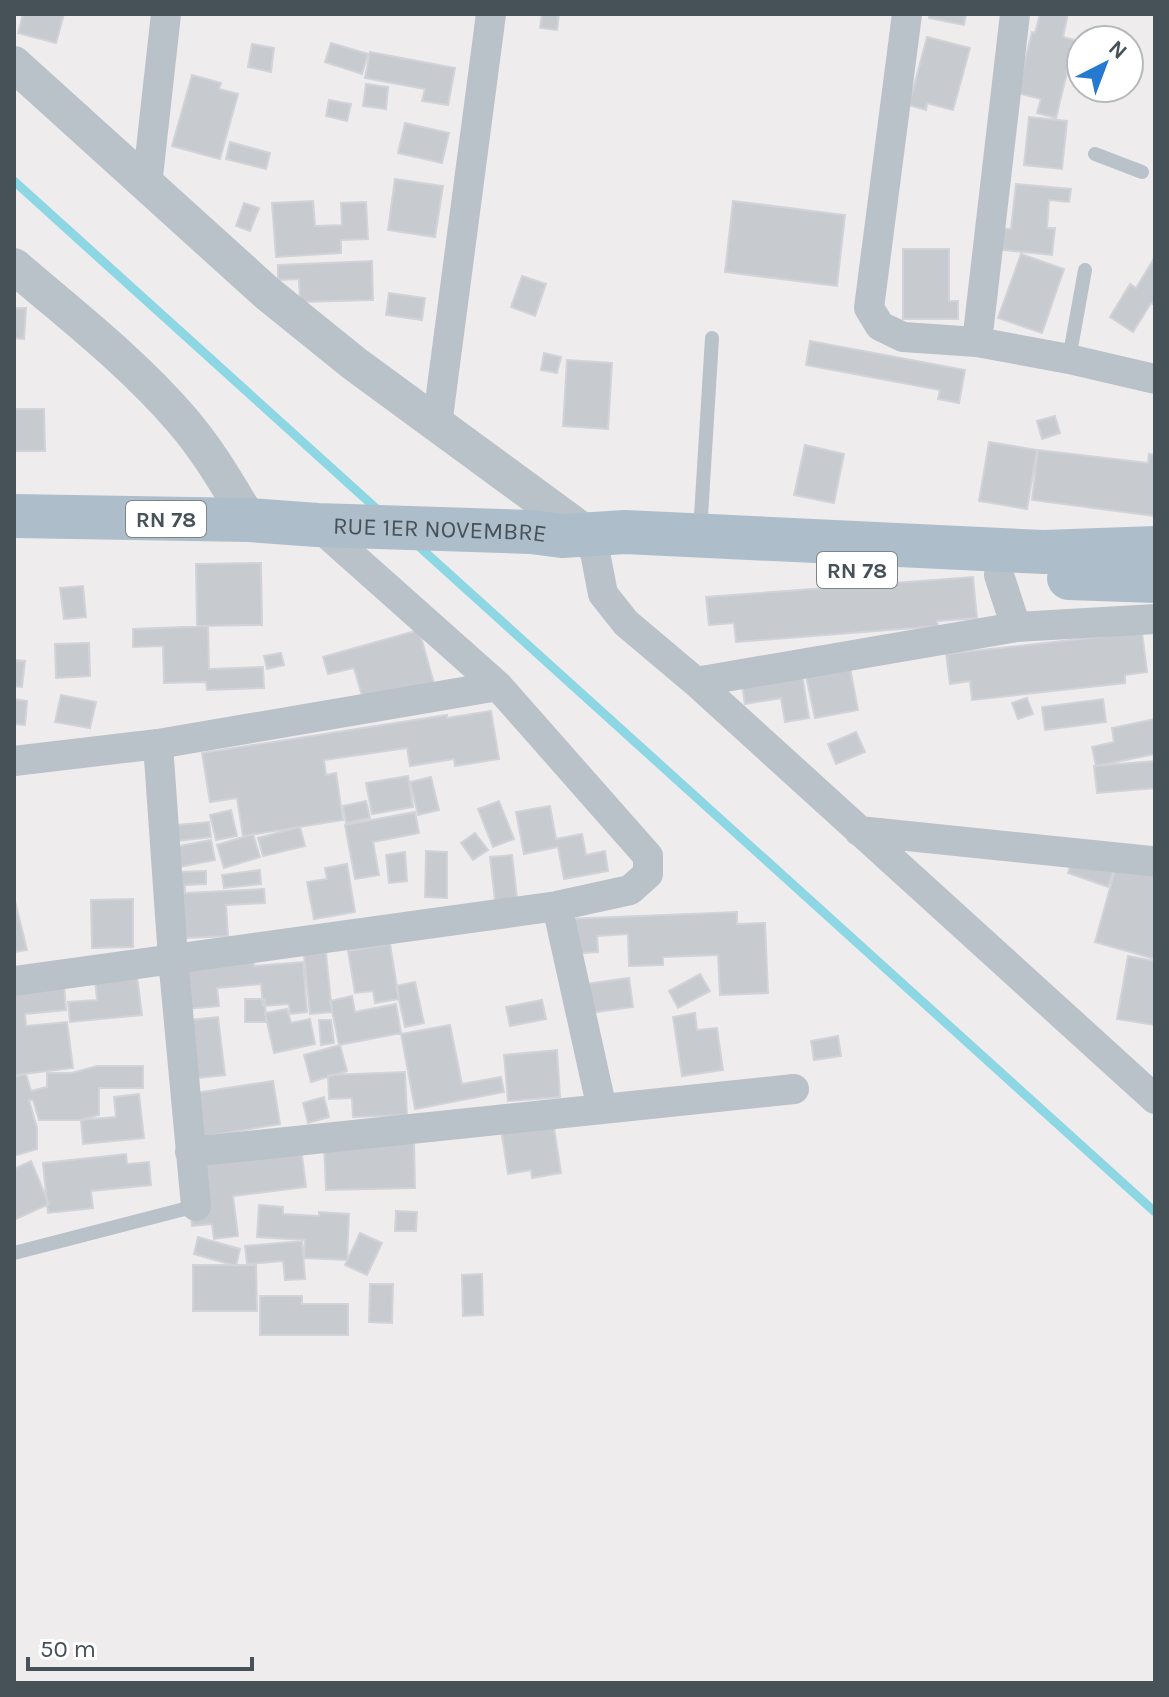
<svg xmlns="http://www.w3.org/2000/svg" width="1169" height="1697" viewBox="0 0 1169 1697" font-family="Karla,sans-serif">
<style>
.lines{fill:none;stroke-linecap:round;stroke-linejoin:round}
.stream{stroke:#8dd7e4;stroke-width:9}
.building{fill:#c7cacf;stroke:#d1d3d8;stroke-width:2}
.service{stroke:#b9c2c8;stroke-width:14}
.minor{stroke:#b9c2c8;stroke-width:30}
.tertiary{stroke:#b9c2c8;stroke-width:36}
.primary{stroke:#aebdca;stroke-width:44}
.labels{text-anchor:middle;stroke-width:8;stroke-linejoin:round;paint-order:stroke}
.shield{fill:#fff;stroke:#7e858a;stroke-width:2}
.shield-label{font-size:22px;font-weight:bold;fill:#465158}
.street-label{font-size:24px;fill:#465158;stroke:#fff}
</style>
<rect width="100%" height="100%" fill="#efeced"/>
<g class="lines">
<!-- stream -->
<path class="stream" d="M14 181 379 511
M414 542 1155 1212"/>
</g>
<!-- building -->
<path class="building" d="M23 14H64L56 43 18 33Z
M542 14H559L557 30 540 28Z
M929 14H966L964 25 929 18Z
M1040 14H1068L1063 37 1075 40 1056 118 1037 113 1041 99 1017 93 1032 32 1035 33Z
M927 37 970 48 953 110 927 103 926 110 909 105Z
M331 43 368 54 362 74 325 62Z
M252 44 274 48 271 72 248 67Z
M370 52 455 68 448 105 422 101 425 89 365 78Z
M192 75 221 83 219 89 238 94 220 159 172 146Z
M366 84 388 87 386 109 363 106Z
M329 100 351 104 347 121 326 116Z
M1029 117 1067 121 1062 169 1024 165Z
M405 123 449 133 442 163 398 153Z
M230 142 270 153 266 169 226 159Z
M395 179 443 186 435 237 388 230Z
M1016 184 1071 189 1069 202 1049 200 1047 228H1055L1052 255 995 249 997 228 1011 229Z
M313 201 315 226 342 225 341 203 366 202 368 239 341 240V253L276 257 272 203Z
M733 201 845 215 837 286 725 272Z
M244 203 259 208 250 231 236 226Z
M903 249H949V301H958V319H903Z
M1021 254 1064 269 1042 333 998 318Z
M1155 257V305L1151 303 1133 332 1110 317 1130 284 1136 288Z
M372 261 373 300 300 302 299 279 278 280V265Z
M522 276 546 284 535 316 511 307Z
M389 293 425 298 422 320 386 315Z
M14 308H26L24 339 14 338Z
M810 341 965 370 959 403 938 399 940 390 806 365Z
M544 353 561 357 557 373 541 370Z
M567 360 612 363 608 429 563 426Z
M14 409H44L45 451H14Z
M1055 416 1060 433 1042 439 1037 421Z
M989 442 1037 450 1027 509 979 501Z
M805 445 844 454 834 503 794 495Z
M1038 450 1148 463 1149 454 1155 455V516L1032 500Z
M261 563 262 625 197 626 196 564Z
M973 577 977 618 937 621 938 626 736 642 734 623 709 625 706 597Z
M83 586 86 617 64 619 60 588Z
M208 626 209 669 263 667 264 688 207 690 206 682 164 683 163 646 133 647V629Z
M419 630 435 687 365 706 354 668 328 674 323 657Z
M1142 632 1147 672 1125 675V683L972 700 970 681 950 684 946 654Z
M89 643 90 676 56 678 55 644Z
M281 653 284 665 267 669 264 656Z
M14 660 25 661 22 687 14 686Z
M849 662 858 710 815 718 805 671Z
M801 668 809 718 785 722 781 698 745 704 741 677Z
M61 695 96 702 90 728 55 722Z
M1027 698 1033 714 1018 719 1012 703Z
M14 699 27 701 25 725 14 724Z
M1103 699 1106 722 1045 730 1042 707Z
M491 711 499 759 455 766 454 759 410 766 407 748 324 760 326 775 336 773 343 820 243 836 237 798 210 802 202 753 447 715V718Z
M1155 719V754L1096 766 1092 747 1114 742 1112 728Z
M856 732 865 752 836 764 828 744Z
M1155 761V788L1097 793 1094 766Z
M408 776 413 807 372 814 366 783Z
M431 777 439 810 418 815 410 782Z
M366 801 370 818 346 823 343 806Z
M499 801 514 839 493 847 478 809Z
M550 806 556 839 582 834 586 855 605 851 608 871 564 879 558 847 524 854 516 812Z
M231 810 237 836 216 840 210 815Z
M415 812 419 833 373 842 379 875 355 879 345 825Z
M209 822 211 837 159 843 156 827Z
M300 827 305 846 263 856 258 838Z
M475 833 488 850 473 860 461 843Z
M253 834 260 857 224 868 217 845Z
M211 840 215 860 158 871 154 851Z
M426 851 447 852V898L425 897Z
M405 852 407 881 389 883 386 855Z
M512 855 517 898 495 900 490 857Z
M1074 855 1114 869 1108 887 1068 873Z
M1117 863 1155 873V959L1095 942Z
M347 864 355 912 314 919 307 882 327 879 325 868Z
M260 870 261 884 224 888 222 875Z
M206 871V884L185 885V893L264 889 265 903 226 905 228 936 164 939 178 872Z
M14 897 27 950 14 952Z
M133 899V947L92 948 91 900Z
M737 912V924L765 923 768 993 720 995 718 955 663 957V965L629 966 628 934 597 936 598 952 569 954 567 919Z
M390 944 399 999 375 1003 373 991 355 993 348 951Z
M326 953 332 1012 310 1014 304 955Z
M1128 956 1155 961V1025L1117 1019Z
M254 962V966L303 962 307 1012 290 1014 289 1004 263 1006 261 984 217 988 219 1006 174 1010 170 969Z
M700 974 710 991 678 1008 669 991Z
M137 976 142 1015 70 1022 68 1002 97 1000 95 979Z
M629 978 633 1007 575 1015 571 986Z
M415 982 424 1023 405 1027 396 986Z
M64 985 66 1010 25 1014 26 1026 67 1022 73 1068 14 1075V990Z
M352 996 355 1012 396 1004 401 1033 339 1045 330 1001Z
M245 999H265L266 1022H245Z
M542 1000 546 1019 510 1026 506 1007Z
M287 1009 291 1023 310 1019 315 1044 274 1053 265 1013Z
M695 1013 697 1030 717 1028 723 1070 682 1076 673 1017Z
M218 1017 225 1075 179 1080 172 1022Z
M319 1020H331L334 1043 321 1045Z
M450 1025 462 1084 501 1077 504 1092 415 1109 401 1034Z
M838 1036 841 1056 814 1060 811 1041Z
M340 1045 347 1071 311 1082 304 1055Z
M557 1050 560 1097 508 1101 504 1055Z
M97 1066H143V1088H99V1115L80 1120H39L33 1100H29L37 1128V1149L14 1156V1077L26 1074 31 1091 47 1087V1073H72Z
M405 1072 407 1115 353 1117 352 1098 329 1099 328 1075Z
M273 1081 280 1124 189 1139 182 1095Z
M139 1094 144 1138 83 1144 81 1120 116 1117 114 1097Z
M324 1097 329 1117 308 1123 303 1103Z
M553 1121 561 1173 532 1178 531 1170 508 1174 501 1129Z
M414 1142 415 1188 326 1190 324 1144Z
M301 1148 306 1187 233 1196 238 1236 214 1239 212 1224 192 1226 185 1163Z
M126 1154 127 1164 149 1162 151 1185 91 1191 93 1208 48 1213 43 1163Z
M31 1161 49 1204 14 1220V1169Z
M259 1205 283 1207V1214L319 1216V1212L349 1214 347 1260 304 1258 305 1240 257 1237Z
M396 1211 417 1212 416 1231H395Z
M360 1233 382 1243 367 1275 345 1265Z
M198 1237 240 1249 236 1266 194 1254Z
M302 1241 305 1279 285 1280 283 1261 247 1264 245 1246Z
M193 1265H256L257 1311H193Z
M482 1274 483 1315 463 1316 462 1275Z
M370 1284H393L392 1323 369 1322Z
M260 1296H302V1304H348V1335H260Z"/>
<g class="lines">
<!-- service -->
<path class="service" d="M1095 154 1142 172
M1069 359 1085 270
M700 532 712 338
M14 1253 196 1206"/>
<!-- minor -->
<path class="minor" d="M907 14 869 308 880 326 903 337 977 342 1069 359 1155 379
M147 185 166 14
M977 342 1015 14
M437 425 491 14
M594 547 603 594 626 623 696 682 1155 1099
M999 575 1016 627 1155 619
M696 682 1016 627
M158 744 173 958 196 1206
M14 761 158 744 498 686
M859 831 1151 861
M557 906 602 1109
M14 981 557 906 630 890 648 874V856L498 686 317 525
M190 1152 794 1089"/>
<!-- tertiary -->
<path class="tertiary" d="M14 64 267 293 355 364 587 534 593 545
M14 266C71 315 132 362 181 419 208 450 228 485 249 520"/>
<!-- primary -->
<g class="primary">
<path id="s1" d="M14 516 249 520 317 525 531 532 562 536 625 532 1044 552 1155 548"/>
<path d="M1069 578 1155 581"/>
</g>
</g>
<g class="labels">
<!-- shield labels -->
<g class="shield">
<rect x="126" y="501" width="80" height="36" rx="6"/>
<rect x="817" y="552" width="80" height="36" rx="6"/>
</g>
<g class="shield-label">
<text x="166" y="527">RN 78</text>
<text x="857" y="578">RN 78</text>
</g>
<!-- street labels -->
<g class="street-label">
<text dy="8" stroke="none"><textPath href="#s1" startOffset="426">RUE 1ER NOVEMBRE</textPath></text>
</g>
</g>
<!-- border -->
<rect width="1169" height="1697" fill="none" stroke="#465158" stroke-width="32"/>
<!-- north arrow -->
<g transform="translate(1105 64) rotate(42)"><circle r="38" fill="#ffffff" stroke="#b5b9bc" stroke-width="2"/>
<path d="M0-6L14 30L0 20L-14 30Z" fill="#2679d0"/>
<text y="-12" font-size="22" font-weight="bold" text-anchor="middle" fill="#465158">N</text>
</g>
<!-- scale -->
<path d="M28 1657v12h224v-12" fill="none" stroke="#465158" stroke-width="4"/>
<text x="40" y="1657" font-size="24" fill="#465158" stroke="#ffffff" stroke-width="6" paint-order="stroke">50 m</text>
</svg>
